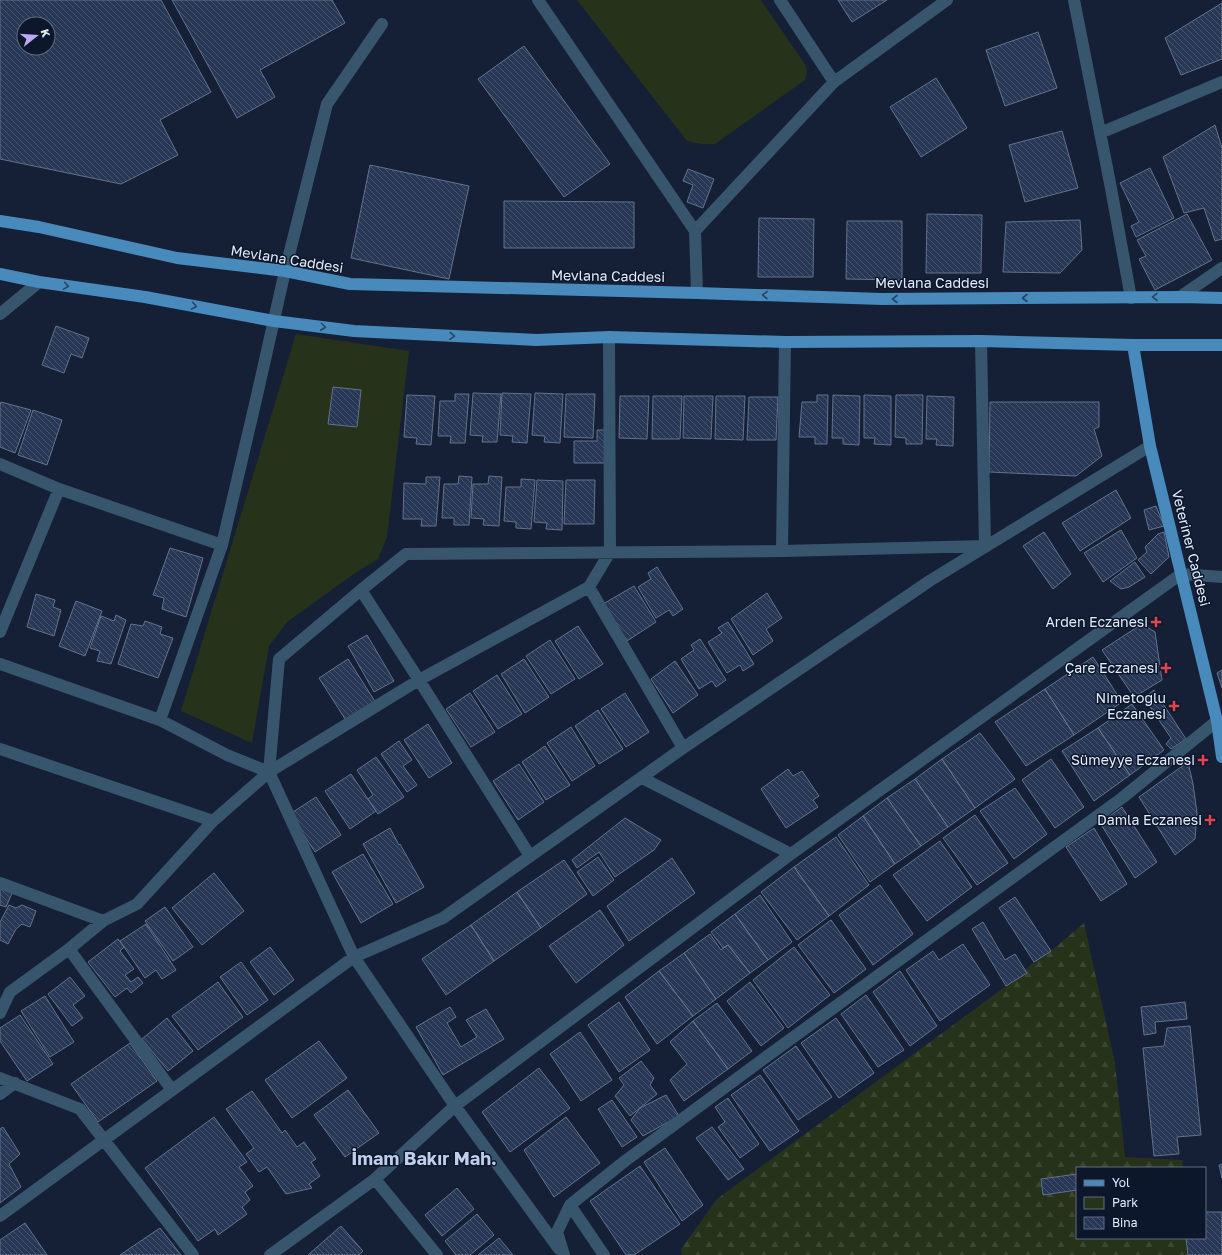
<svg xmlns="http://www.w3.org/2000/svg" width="1222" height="1255" viewBox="0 0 1222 1255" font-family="'Golos Text',sans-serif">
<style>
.forest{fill:url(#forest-firs)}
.park{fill:#27321a}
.building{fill:url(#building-back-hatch);stroke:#63728c;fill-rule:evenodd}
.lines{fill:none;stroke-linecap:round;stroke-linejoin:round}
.minor{stroke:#37566e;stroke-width:12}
.major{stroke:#478abb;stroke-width:12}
.oneway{stroke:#244565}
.health-dot{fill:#e0444e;stroke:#0c172c;stroke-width:1.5}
.labels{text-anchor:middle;stroke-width:3;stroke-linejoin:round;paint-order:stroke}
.street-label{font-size:14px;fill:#e5edfc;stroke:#0c172c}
.poi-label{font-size:14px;fill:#e5edfc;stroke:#0c172c;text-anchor:end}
.district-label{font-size:18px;font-weight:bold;fill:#beceeb;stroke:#0c172c}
</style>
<defs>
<pattern id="forest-firs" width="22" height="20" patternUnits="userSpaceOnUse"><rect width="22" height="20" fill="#27321a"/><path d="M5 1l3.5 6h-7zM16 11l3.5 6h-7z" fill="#3c4631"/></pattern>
<pattern id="building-back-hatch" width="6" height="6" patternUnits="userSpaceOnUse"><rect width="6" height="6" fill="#273756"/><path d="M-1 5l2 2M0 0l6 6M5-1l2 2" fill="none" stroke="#46546f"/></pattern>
</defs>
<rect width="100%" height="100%" fill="#152036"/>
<!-- forest -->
<path class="forest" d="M1084 923 1115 1063 1125 1157 1182 1160 1183 1168H1077V1238H1190L1192 1255H682L681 1249 717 1199 1006 986 1034 962 1051 951Z"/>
<!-- park -->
<path class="park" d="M577 0H761L806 66 807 73 805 80 715 144H702L687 141Z
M296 334 409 351 387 537 378 559 355 573 287 622 269 646 252 743 181 711Z"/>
<!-- building -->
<path class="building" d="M0 0H161L211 92 160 120 178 155 121 184 0 159ZM24 24H48V48H24Z
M172 0H332L345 23 260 70 275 97 237 118Z
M838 0H887L852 22Z
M1222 3V59L1181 75 1165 38Z
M1038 32 1057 88 1005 106 986 50Z
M524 46 610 164 564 197 478 79Z
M936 78 967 128 921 157 890 107Z
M1215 125 1222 148V239L1215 241 1204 208 1184 213 1163 157Z
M1062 131 1078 188 1025 202 1009 145Z
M370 165 469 186 449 279 351 258Z
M1150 168 1174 218 1136 237 1131 226 1139 222 1120 183Z
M688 169 714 179 703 208 687 202 693 185 683 181Z
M504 201 634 202V248H504Z
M927 214 982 215 981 273H926Z
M1187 214 1212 260 1155 290 1139 259 1146 256 1137 240Z
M759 218 814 219 813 277H758Z
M1080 220 1082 250 1060 273 1003 272 1006 222Z
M847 221H902V280L846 279Z
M56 326 89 338 82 358 71 354 64 373 42 365Z
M333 387 361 390 357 427 328 424Z
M473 393 501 394 497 442H482L483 436 470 435Z
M502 393 531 394 527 443 512 442 513 436 500 435Z
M535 393 563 394 560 443 544 442 545 436 532 435Z
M455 394H469L465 443H450L451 436H438L440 401H455Z
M566 394H595L593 438 564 437Z
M407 395 435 396 431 445 416 444 417 438 404 437Z
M817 395H828L827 444H815V437H799L802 402H817Z
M833 395 860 396 859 445 843 444V438H832Z
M864 395 891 396V445L874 444 875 438H864Z
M896 395H923L922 444H906V438L895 437Z
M620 396H649L647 439 619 438Z
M653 396H682L680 439H652Z
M684 396H713L711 439 683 438Z
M716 396H745L743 440 715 439Z
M927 396 954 397 953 446 936 445 937 439H926Z
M749 397H778L776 440H747Z
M1 402 31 410 15 453 0 447V405Z
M990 402H1099V427L1094 429 1102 456 1076 476 989 472Z
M33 410 62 420 47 465 18 455Z
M597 430H606V463H574V441H597Z
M459 476 472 477 469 525H454V518H442L444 484H458Z
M489 476 502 477 499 526 483 525 484 519 471 518 473 484H488Z
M426 477H440L436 526H421L422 519H403L404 483 426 484Z
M521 479 535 480 531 529 516 528V522L504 521 506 487H521Z
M537 480 563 481 562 530 546 529 547 523 534 522Z
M566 480H595L594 524H564Z
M1116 490 1131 518 1080 551 1062 523Z
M1156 506 1164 526 1149 530 1144 510Z
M1121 530 1137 558 1103 582 1084 553Z
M1044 532 1071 574 1053 589 1023 546Z
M1164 532 1169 557 1151 574 1138 560 1147 552 1145 547 1158 534Z
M170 548 203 558 186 617 162 609 164 598 153 595Z
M1135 562 1145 577 1129 587 1121 589 1110 581Z
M657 567 683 609 673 616 669 610 656 618 638 587 651 579 648 573Z
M634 586 656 622 627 641 603 604Z
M767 593 782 618 766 629 773 641 753 655 731 619Z
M36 594 55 600 53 607 61 610 54 636 27 627Z
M76 601 102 611 85 656 59 646Z
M116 615 126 620 111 664 97 661 100 651 90 648 101 616 114 621Z
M145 621 162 627 160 634 173 638 158 678 118 664 131 624 143 626Z
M728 622 754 664 743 671 740 665 727 673 708 642 722 633 718 628Z
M1142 624 1155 632 1162 680 1134 697 1102 650Z
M578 626 603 664 579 679 555 641Z
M367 635 394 681 374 692 348 646Z
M700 639 726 680 716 687 712 681 699 689 681 659 694 650 691 645Z
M550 640 575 679 551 694 526 656Z
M1093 657 1122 702 1074 735 1045 689Z
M348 659 376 703 347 722 319 678Z
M524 659 549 697 525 713 501 674Z
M675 661 698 695 673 713 651 679Z
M1222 670V688L1217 673Z
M497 675 522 714 498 729 473 691Z
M1045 689 1074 735 1026 766 995 722Z
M1154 690 1186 739 1171 749 1166 744 1171 738 1144 698Z
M470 693 495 732 471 747 446 709Z
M625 693 649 732 626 747 601 709Z
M1132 704 1164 750 1130 775 1098 728Z
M598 710 623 749 599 764 575 726Z
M428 724 452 763 429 778 404 740Z
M571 727 595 766 572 781 547 743Z
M1098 728 1130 775 1094 801 1062 751Z
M980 733 1015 779 975 808 942 759Z
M399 741 412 760 403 766 417 785 407 792 381 754Z
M545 746 570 785 546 800 522 762Z
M376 757 404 797 378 814 368 799 373 795 357 770Z
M942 759 975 808 948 827 915 779Z
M1051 759 1084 807 1055 828 1022 780Z
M1188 762 1193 784 1197 813 1195 839 1175 855 1139 797Z
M519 764 544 802 518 820 493 781Z
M788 769 793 776 802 771 819 796 813 800 818 807 786 828 761 789Z
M351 774 376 811 350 829 325 791Z
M915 779 948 827 921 846 887 798Z
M1015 788 1047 834 1014 859 980 811Z
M316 797 341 835 315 852 290 814Z
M887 798 921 846 895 864 863 816Z
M1122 807 1157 862 1135 878 1100 823Z
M975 815 1008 863 977 885 943 838Z
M863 816 895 864 870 882 838 835Z
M625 818 661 840 654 850 615 877 599 852 577 868 572 860Z
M390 828 399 845 400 844 424 887 396 903 363 844Z
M1094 828 1127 884 1101 901 1066 847Z
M836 837 869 885 829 916 794 867Z
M940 841 972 887 927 921 893 875Z
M363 854 393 904 361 923 332 872Z
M598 857 614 880 593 896 577 872Z
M672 858 695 893 629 941 607 906Z
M564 860 587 894 541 928 517 892Z
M794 867 829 916 797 940 761 892Z
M214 873 244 911 202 945 172 908Z
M880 885 913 934 873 965 839 915Z
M0 886 13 891 6 907 0 905Z
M517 892 541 928 494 961 471 925Z
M760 895 792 942 768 960 735 914Z
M1015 897 1051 951 1034 962 999 908Z
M9 905 16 908 22 905 36 911 30 927 22 924 16 929 8 944 0 940V922Z
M165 907 193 947 173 961 145 921Z
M600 910 624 945 576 983 549 946Z
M735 914 768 960 750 973 728 945 723 948 711 932Z
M831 920 866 969 834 993 798 945Z
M983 922 1005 960 1015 954 1027 973 1006 986 972 929Z
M146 924 176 970 162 979 156 970 145 978 120 941Z
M471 925 494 961 446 995 422 959Z
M710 934 721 950 728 945 750 973 716 999 684 953Z
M118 939 124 947 120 951 134 969 125 975 131 982 138 977 143 983 131 993 127 988 115 997 88 962Z
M963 944 990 985 940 1021 906 970 933 951 939 960Z
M270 947 294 980 274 995 250 962Z
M794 947 830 995 788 1028 753 980Z
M684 953 716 999 693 1016 659 971Z
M241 962 268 1000 247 1015 220 977Z
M659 971 693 1016 657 1044 625 997Z
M900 971 937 1026 910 1046 873 992Z
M70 977 85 996 73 1005 83 1018 72 1026 48 994Z
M218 982 243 1017 198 1050 172 1016Z
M750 982 784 1028 761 1046 727 1001Z
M866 995 904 1050 878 1067 841 1014Z
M45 996 74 1042 50 1057 21 1011Z
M619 1002 650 1050 619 1072 588 1025Z
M1185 1002 1187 1019 1155 1022 1156 1033 1144 1035 1141 1007Z
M717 1003 752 1051 728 1069 693 1021Z
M450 1007 456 1017 447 1023 461 1047 477 1037 466 1020 486 1009 504 1039 443 1075 416 1027Z
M20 1015 53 1064 27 1081 0 1041V1028Z
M167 1018 193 1051 168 1071 142 1039Z
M836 1018 874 1073 839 1098 801 1043Z
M693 1021 728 1069 684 1101 670 1080 687 1064 670 1042Z
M1190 1026 1201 1135 1177 1137 1179 1154 1154 1156 1143 1048 1164 1046 1167 1028Z
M580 1032 612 1080 581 1101 550 1054Z
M319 1041 347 1078 292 1118 265 1080Z
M130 1043 157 1081 98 1122 71 1084Z
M796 1046 832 1097 798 1120 763 1070Z
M641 1061 654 1078 650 1085 657 1094 630 1116 615 1096 624 1085 619 1078Z
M539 1068 570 1108 510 1152 482 1112Z
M760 1075 799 1131 770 1151 731 1095Z
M348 1090 379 1133 345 1157 314 1115Z
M252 1091 282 1133 285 1130 297 1147 304 1142 316 1159 311 1162 320 1176 309 1184 312 1188 286 1194 267 1167 259 1172 246 1154 254 1148 226 1109Z
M666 1095 679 1116 643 1136 631 1120 640 1108Z
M728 1098 759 1144 740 1158 718 1127 725 1122 715 1107Z
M612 1100 637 1137 622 1147 598 1109Z
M214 1117 247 1162 239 1167 253 1186 245 1192 250 1200 242 1207 247 1214 218 1235 215 1229 198 1241 145 1168Z
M566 1117 600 1163 554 1197 524 1150Z
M3 1127 20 1154 9 1164 21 1187 0 1203V1129Z
M712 1127 744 1169 728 1180 696 1138Z
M665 1148 703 1205 682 1221 644 1162Z
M1222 1164V1178L1219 1165Z
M640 1166 680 1224 634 1255H626L590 1201Z
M1077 1174V1190L1043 1195 1041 1179Z
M457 1188 474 1209 442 1236 425 1215Z
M1205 1212H1222V1255H1188L1186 1238H1205Z
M477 1214 494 1235 470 1255H456L445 1241Z
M25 1223 47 1255H0V1240Z
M341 1226 363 1251 359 1255H308Z
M160 1228 181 1255H120Z
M499 1238 513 1255H478Z"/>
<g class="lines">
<!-- minor -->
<path class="minor" d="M538 0 695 231
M780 0 834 82
M1074 0 1110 183 1131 298
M1100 133 1222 82
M697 293 695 231 834 82 947 0
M1180 297 1222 268
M0 314 39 282
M609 337 610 552 589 587 419 680 269 772 279 659 361 590 406 554 782 551 985 546 981 341
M0 464 59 489 222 545
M782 551 785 342
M589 587 683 748
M361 590 419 680 530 856
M0 632 59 489
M0 664 160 720 227 755 269 772 354 957 455 1106 559 1249
M160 720 222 545 258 391 285 271 327 104 382 24
M0 749 213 821
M642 778 791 854
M0 883 103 921
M69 949 172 1090
M0 1013 10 992 69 949 103 921 137 904 213 821 269 772
M0 1078 80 1109 193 1255
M0 1094 15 1083
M375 1179 437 1255
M570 1205 604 1255
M0 1216 354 957 443 918 683 748 931 580 1150 446
M270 1255 375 1179 455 1106 791 854 1181 574 1222 577
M564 1255 557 1232 570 1205 625 1161 762 1060 1122 798 1217 721"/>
<!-- major -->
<path class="major" d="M0 221 39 227 177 258 285 271 350 284 697 293 882 299 1180 297 1222 298
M0 274 39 282 145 297 274 321 354 331 536 340 609 337 785 342 981 341 1133 345H1222
M1133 345 1150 446 1217 721 1222 757"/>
</g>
<!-- one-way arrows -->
<defs><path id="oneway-chevron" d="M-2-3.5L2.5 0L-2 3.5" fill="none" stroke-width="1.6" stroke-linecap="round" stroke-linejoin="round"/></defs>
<g class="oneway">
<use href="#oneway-chevron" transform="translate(66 286) rotate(9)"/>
<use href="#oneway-chevron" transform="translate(765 295) rotate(-178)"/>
<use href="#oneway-chevron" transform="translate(1155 297) rotate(179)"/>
<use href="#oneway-chevron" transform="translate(1025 298) rotate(180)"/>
<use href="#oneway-chevron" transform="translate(895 299) rotate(180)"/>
<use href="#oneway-chevron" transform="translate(194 306) rotate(10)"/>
<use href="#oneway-chevron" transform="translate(323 327) rotate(7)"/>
<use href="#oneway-chevron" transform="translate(452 336) rotate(3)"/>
</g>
<!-- markers -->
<g class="health-dot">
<path d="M1154 616h4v4h4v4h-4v4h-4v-4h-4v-4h4z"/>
<path d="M1164 662h4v4h4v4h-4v4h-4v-4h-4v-4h4z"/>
<path d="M1172 700h4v4h4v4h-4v4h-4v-4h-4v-4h4z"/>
<path d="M1201 754h4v4h4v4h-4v4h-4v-4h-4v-4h4z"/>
<path d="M1208 814h4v4h4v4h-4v4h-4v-4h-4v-4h4z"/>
</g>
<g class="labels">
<!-- street labels -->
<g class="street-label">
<text transform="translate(287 259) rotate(9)" y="5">Mevlana Caddesi</text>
<text transform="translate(608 276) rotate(1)" y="5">Mevlana Caddesi</text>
<text x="932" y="288">Mevlana Caddesi</text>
<text transform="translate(1191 548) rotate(76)" y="5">Veteriner Caddesi</text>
</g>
<!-- poi labels -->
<g class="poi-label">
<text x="1148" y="627">Arden Eczanesi</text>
<text x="1158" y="673">Çare Eczanesi</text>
<text x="1166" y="703">Nimetoğlu<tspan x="1166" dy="16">Eczanesi</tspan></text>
<text x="1195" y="765">Sümeyye Eczanesi</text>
<text x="1202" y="825">Damla Eczanesi</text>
</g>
<!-- district labels -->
<g class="district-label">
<text x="424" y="1165">İmam Bakır Mah.</text>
</g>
</g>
<!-- legend -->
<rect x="1076" y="1167" width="130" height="72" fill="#0c172c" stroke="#636d7f"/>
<rect x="1084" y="1180" width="20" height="6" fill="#478abb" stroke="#636d7f"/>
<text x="1112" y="1187" font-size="12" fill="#e5edfc">Yol</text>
<rect x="1084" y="1197" width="20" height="12" fill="#27321a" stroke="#636d7f"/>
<text x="1112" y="1207" font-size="12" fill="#e5edfc">Park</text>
<rect x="1084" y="1217" width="20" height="12" fill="url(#building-back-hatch)" stroke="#636d7f"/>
<text x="1112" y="1227" font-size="12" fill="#e5edfc">Bina</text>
<!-- north arrow -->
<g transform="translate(36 36) rotate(73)"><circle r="19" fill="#0c172c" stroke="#636d7f"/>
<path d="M0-3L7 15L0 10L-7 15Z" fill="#bea9f4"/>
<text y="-6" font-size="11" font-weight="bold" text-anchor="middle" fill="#e5edfc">K</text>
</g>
</svg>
